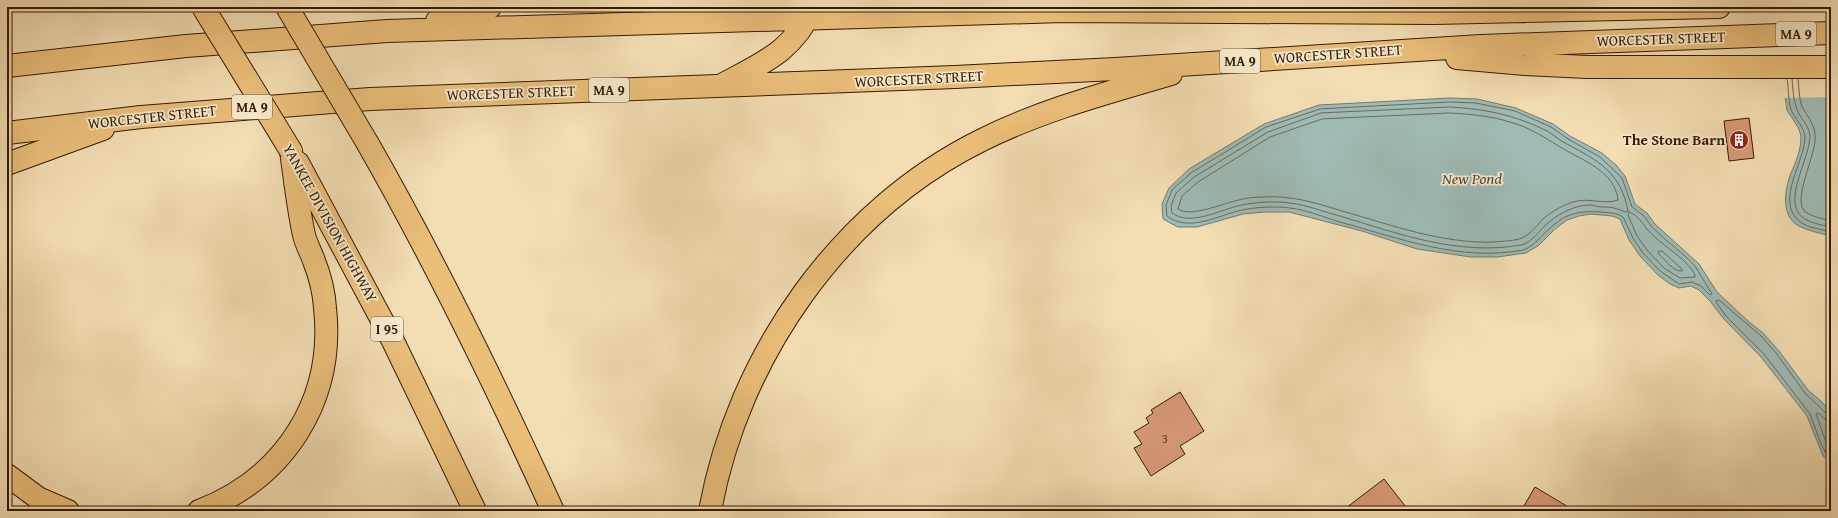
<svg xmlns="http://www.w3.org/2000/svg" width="1838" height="518" viewBox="0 0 1838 518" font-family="'Gentium Book Plus',serif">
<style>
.water{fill:#9ebbb5;stroke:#747a6e}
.pier{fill:#f3deb3}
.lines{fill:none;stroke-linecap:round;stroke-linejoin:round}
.shore{stroke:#6a6a5c;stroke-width:1}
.building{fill:#d79a76;stroke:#351903}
.highway-casing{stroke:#351903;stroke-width:24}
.highway{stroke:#eabf7a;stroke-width:22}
.highway-bridge-casing{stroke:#351903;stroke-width:24;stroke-linecap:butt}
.highway-bridge{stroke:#eabf7a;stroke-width:22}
.labels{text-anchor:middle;stroke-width:3.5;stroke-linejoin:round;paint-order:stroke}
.number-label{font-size:13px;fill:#5e3920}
.shield{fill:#f7eace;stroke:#6f5840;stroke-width:1}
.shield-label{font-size:14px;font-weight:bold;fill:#351903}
.street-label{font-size:15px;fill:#351903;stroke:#f7eace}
.poi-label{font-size:15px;font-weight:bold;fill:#351903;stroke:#f7eace;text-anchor:end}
.water-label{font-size:16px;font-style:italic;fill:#544a38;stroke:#f7eace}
</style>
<rect width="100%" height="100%" fill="#f3deb3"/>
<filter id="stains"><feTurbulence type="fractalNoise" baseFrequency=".005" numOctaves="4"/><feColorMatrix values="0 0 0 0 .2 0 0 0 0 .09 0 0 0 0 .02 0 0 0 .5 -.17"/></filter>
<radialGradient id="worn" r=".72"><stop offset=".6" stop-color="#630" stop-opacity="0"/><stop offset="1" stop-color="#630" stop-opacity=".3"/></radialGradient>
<!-- water -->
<path class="water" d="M1772 7H1831V236C1820 233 1808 231 1799 226 1780 216 1785 189 1791 173 1796 162 1801 150 1801 137 1800 127 1792 119 1787 110Z
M1450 98 1477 99 1516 108 1553 124 1570 136 1602 153 1616 165 1625 176 1635 204 1647 213 1655 224 1699 264 1717 292 1748 321 1763 333 1779 351 1808 390 1822 402 1831 413V462L1823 456 1807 416 1761 357 1723 318 1710 301 1699 290 1691 286 1679 288 1670 284 1658 275 1640 256 1629 240 1620 219 1612 216 1591 214 1579 216 1567 220 1555 229 1539 245 1526 253 1497 257H1471L1417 249 1362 231 1289 212H1264L1243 214 1197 227H1178L1163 219 1162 204 1169 188 1189 169 1264 124 1319 105Z"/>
<!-- pier -->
<path class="pier" d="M1770 7H1831V97L1784 98Z"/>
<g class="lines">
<!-- shore -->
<path class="shore" d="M1787 79C1789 88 1788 101 1791 110 1795 119 1804 126 1805 137 1805 162 1775 200 1799 221 1807 228 1821 229 1831 232
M1792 79C1793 88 1793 98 1796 106 1798 117 1809 124 1810 136 1810 158 1782 201 1802 217 1809 223 1822 225 1831 227
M1798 79C1799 87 1799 99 1802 107 1807 116 1814 123 1815 134 1818 154 1789 203 1807 213 1814 217 1823 219 1831 221
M1450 102 1476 103 1515 111 1551 127 1568 139 1600 157 1622 178 1632 207 1644 216 1652 227 1667 241 1684 255 1695 266 1712 294 1710 295 1701 286 1692 282 1679 284 1660 271 1643 253 1633 238 1623 217C1615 212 1609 213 1601 212 1573 210 1561 216 1542 236 1537 241 1530 248 1523 250 1460 262 1399 238 1340 222 1323 217 1307 210 1290 208 1275 206 1257 207 1242 210 1218 215 1190 233 1167 216L1166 205 1172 190 1191 173 1266 127 1320 109Z
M1450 107C1486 109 1515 115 1547 131 1554 135 1560 141 1567 144 1599 161 1621 173 1628 211L1625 212C1617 208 1611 207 1602 207 1598 207 1594 205 1590 205 1575 205 1560 213 1549 222 1540 229 1532 243 1521 245 1459 256 1399 234 1340 216 1324 212 1307 205 1290 203 1274 201 1257 202 1242 205 1221 209 1191 227 1172 213L1171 206 1176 193 1194 177 1268 132 1321 113Z
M1450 113C1470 114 1491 116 1510 122 1529 127 1545 138 1562 148 1583 161 1615 171 1618 200 1604 205 1588 197 1573 202 1563 205 1553 211 1544 218 1537 225 1531 234 1522 238 1515 241 1503 241 1495 242 1442 244 1392 225 1342 211 1316 203 1291 195 1263 197 1255 197 1246 198 1239 200 1224 203 1190 218 1178 209L1182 196 1198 182 1270 137 1322 119Z
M1629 212C1637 215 1642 222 1647 229 1658 242 1673 250 1685 262 1689 267 1695 271 1695 277L1680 278 1664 268 1647 250 1637 236 1628 215Z
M1659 251H1662L1682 269V271C1674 272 1665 260 1659 254Z
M1831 416 1827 414 1805 393 1776 353 1761 336 1719 300H1717L1716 302 1726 316 1764 354 1810 414 1821 444 1826 453 1831 457
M1831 421 1825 419 1818 413 1816 414 1826 442 1831 451"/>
</g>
<!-- building -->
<path class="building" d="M1749 118 1754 158 1729 161 1724 121Z
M1180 392 1204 431 1180 446 1185 454 1151 476 1134 448 1142 444 1134 432 1149 423 1146 418 1153 413 1151 410Z
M1384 479 1409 511H1342Z
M1535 487 1575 511H1521Z"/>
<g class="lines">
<defs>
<path id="highway" d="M437 21 490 7
M1457 58 1525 64 1587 67H1831
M7 66 186 46 387 31 1063 11 1434 13 1719 7
M722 85C762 63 793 52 813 7
M7 133 141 117 370 99 955 77 1115 69 1481 46 1831 33
M368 144C436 263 496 386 553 511
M298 163 392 339 475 511
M7 164 103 129
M7 475 38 498 68 511
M199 511C285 478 335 400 325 308 324 292 320 276 314 261 311 252 306 244 304 235 298 208 295 179 291 151
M710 511C738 356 840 210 982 140 1042 110 1107 93 1171 74"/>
</defs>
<!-- highway casing -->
<use href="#highway" class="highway-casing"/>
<!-- highway -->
<use href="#highway" class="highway"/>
<defs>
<path id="highway-bridge" d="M203 7 291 151
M287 7 368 144"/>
</defs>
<!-- highway-bridge casing -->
<use href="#highway-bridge" class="highway-bridge-casing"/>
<!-- highway-bridge -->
<use href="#highway-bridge" class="highway-bridge"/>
</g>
<!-- icons -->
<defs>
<symbol id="building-disc" viewBox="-11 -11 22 22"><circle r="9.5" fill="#8f2418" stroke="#f7eace"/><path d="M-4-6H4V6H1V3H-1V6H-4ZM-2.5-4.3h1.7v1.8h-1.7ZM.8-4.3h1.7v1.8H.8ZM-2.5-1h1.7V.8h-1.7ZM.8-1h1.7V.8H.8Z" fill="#fff"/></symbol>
</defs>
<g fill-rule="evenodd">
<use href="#building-disc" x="1728" y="129" width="22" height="22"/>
</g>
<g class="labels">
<!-- number labels -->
<g class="number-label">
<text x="1165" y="443">3</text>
</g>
<!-- shield labels -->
<g class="shield">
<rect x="1776" y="22" width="40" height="24" rx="3"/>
<rect x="1220" y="49" width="40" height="24" rx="3"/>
<rect x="589" y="78" width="40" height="24" rx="3"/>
<rect x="232" y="95" width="40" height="24" rx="3"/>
<rect x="371" y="317" width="32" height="24" rx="3"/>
</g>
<g class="shield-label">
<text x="1796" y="39">MA 9</text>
<text x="1240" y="66">MA 9</text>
<text x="609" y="95">MA 9</text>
<text x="252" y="112">MA 9</text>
<text x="387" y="334">I 95</text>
</g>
<!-- street labels -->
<g class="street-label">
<text transform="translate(1661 39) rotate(-2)" y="5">WORCESTER STREET</text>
<text transform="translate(1338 54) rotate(-4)" y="5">WORCESTER STREET</text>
<text transform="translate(919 79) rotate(-3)" y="5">WORCESTER STREET</text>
<text transform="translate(511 93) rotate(-2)" y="5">WORCESTER STREET</text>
<text transform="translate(152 117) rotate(-6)" y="5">WORCESTER STREET</text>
<text transform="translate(330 223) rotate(61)" y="5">YANKEE DIVISION HIGHWAY</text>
</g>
<!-- poi labels -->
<g class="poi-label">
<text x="1725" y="145">The Stone Barn</text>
</g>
<!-- water labels -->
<g class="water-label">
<text x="1472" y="184">New Pond</text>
</g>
</g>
<!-- margin -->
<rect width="1838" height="518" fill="none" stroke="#f3deb3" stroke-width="24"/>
<rect x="8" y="8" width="1822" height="502" fill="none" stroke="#351903" stroke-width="2"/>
<rect x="12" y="12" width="1814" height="494" fill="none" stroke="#351903"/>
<rect width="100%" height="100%" filter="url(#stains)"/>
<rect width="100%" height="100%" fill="url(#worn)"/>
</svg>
